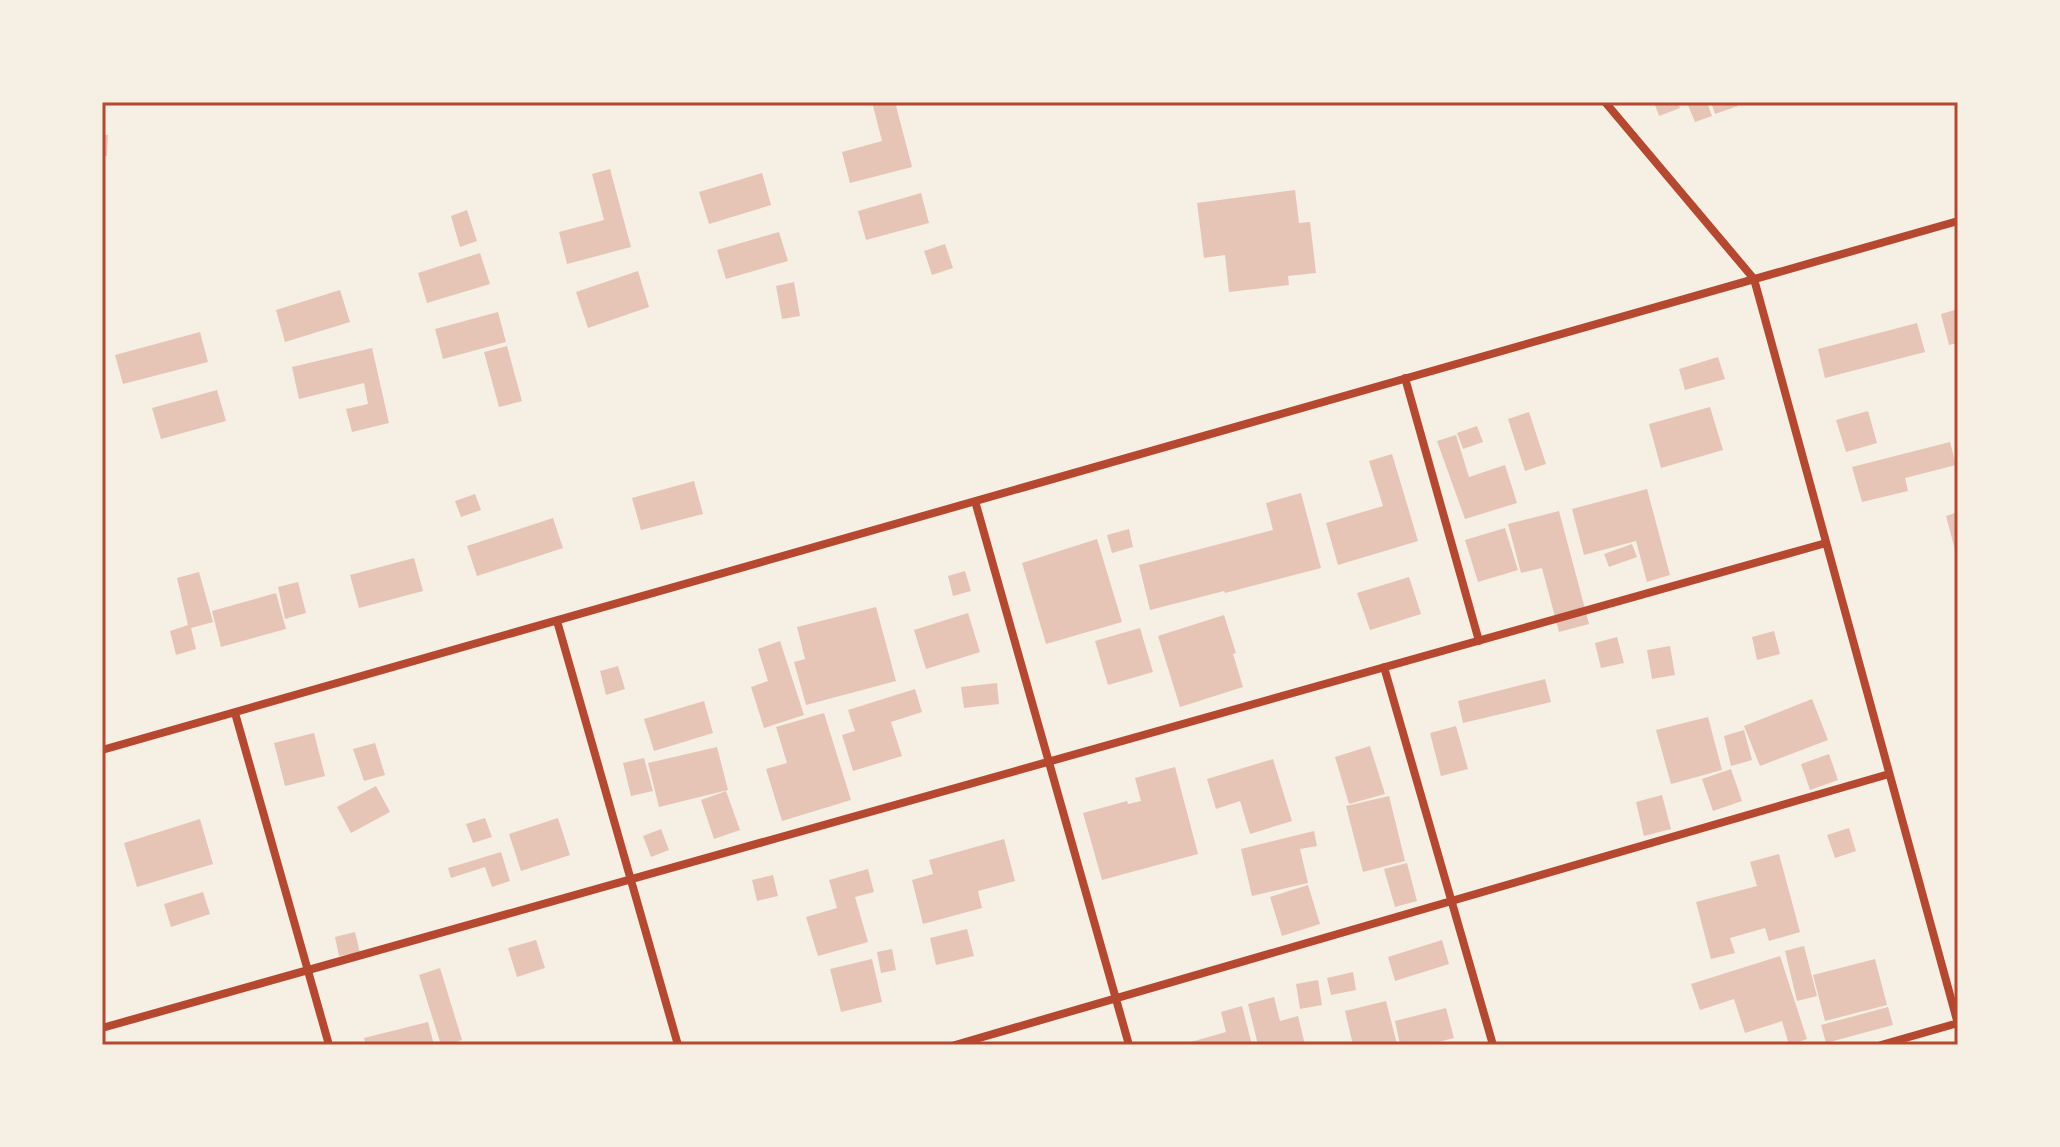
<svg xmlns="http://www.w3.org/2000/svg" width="2060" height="1147" viewBox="0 0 2060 1147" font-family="'Crimson Pro',serif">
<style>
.building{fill:#e6c5b7}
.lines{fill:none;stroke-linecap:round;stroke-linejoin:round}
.minor{stroke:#b5482f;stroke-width:8}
.neatline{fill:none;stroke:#b5482f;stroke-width:3}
</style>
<rect width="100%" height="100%" fill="#f6efe4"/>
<!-- building -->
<path class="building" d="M872 102H895L912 167 850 183 842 152 882 141Z
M1654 102H1678L1680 108 1659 116Z
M1707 102 1712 116 1695 122 1687 103Z
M1711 102H1737L1738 106 1715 114Z
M102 134 108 135 107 156H102Z
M610 169 631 247 567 264 559 232 604 220 592 174Z
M762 173 771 205 709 224 699 192Z
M1295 190 1299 223 1310 222 1316 273 1288 276 1289 285 1229 292 1225 255 1204 258 1197 203Z
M921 193 929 223 866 240 858 211Z
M467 210 477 241 460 247 451 216Z
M779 232 788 261 726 279 717 250Z
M945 244 953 268 932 275 924 251Z
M480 253 490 284 427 303 418 273Z
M638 271 649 307 588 328 576 292Z
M794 282 800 316 782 319 776 286Z
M340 290 350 322 285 342 276 310Z
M1958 309V343L1949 345 1941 314Z
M498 312 506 342 443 359 435 329Z
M1917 323 1925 352 1825 378 1818 349Z
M200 332 208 362 123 384 115 355Z
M507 346 522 401 499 407 484 352Z
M372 348 389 423 352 432 346 409 368 404 364 383 299 399 292 367Z
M1718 357 1725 379 1685 390 1679 369Z
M217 390 226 421 161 439 152 408Z
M1710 407 1723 450 1661 468 1649 424Z
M1868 411 1877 443 1846 452 1836 420Z
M1529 412 1546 464 1525 471 1508 419Z
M1477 426 1483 442 1463 449 1457 433Z
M1456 435 1469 477 1505 465 1517 503 1465 519 1437 441Z
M1950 442 1956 465 1905 478 1908 491 1862 502 1852 467Z
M1392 454 1418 541 1338 565 1326 523 1383 506 1369 461Z
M694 481 703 514 641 530 632 498Z
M1647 489 1670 575 1647 582 1636 541 1584 555 1572 509Z
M1301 493 1321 568 1225 593 1224 591 1150 610 1139 565 1273 530 1266 503Z
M475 494 481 510 461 517 455 501Z
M1559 511 1589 624 1559 632 1542 568 1521 573 1508 524Z
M1958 512V549L1955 550 1946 516Z
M553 518 563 548 477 576 467 546Z
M1505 528 1518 570 1478 582 1465 540Z
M1129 529 1133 547 1112 553 1107 535Z
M1097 539 1122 622 1046 644 1022 563Z
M1632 544 1637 557 1609 567 1604 554Z
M414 558 423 591 359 608 350 575Z
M965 571 971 591 953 596 948 576Z
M199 572 213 622 191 628 196 649 176 655 170 631 188 625 177 578Z
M1409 577 1421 614 1370 630 1357 593Z
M298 582 306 613 285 619 278 587Z
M276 593 286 629 221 647 212 611Z
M876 607 896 681 806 705 794 662 805 659 797 627Z
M968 613 980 652 926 669 914 630Z
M1224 615 1236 653 1233 654 1243 687 1180 707 1158 636Z
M1140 628 1153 672 1108 685 1095 641Z
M1774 631 1780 654 1757 660 1752 637Z
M1617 637 1624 663 1601 668 1595 643Z
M780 641 804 715 764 728 751 687 768 681 758 649Z
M1670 646 1675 675 1652 679 1647 650Z
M618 666 625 689 606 695 600 671Z
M1545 679 1551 702 1463 723 1458 701Z
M997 683 999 704 964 708 961 687Z
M915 689 922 712 891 722 902 756 853 771 842 735 855 731 848 710Z
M1812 699 1828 740 1760 766 1744 726Z
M704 701 713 733 654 751 644 719Z
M824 713 851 800 782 821 766 769 787 763 776 727Z
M1708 717 1722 770 1671 784 1656 730Z
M1456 726 1468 769 1441 776 1430 733Z
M1744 730 1752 760 1731 766 1724 736Z
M314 733 325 776 285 786 274 743Z
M375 743 385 775 364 781 353 749Z
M1370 746 1385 794 1349 804 1335 757Z
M717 747 728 790 659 807 648 763Z
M1829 754 1838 780 1810 790 1801 764Z
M644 758 653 791 631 796 623 763Z
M1273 759 1292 821 1250 834 1240 801 1216 809 1207 779Z
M1175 767 1198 854 1102 880 1083 813 1127 801 1128 804 1141 801 1135 778Z
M1731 769 1742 801 1713 811 1702 779Z
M376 786 390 812 351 833 337 807Z
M726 791 740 830 714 839 701 800Z
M1662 795 1671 829 1644 836 1636 802Z
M1389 796 1405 861 1363 872 1346 806Z
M485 818 492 837 473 843 466 824Z
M558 818 570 855 521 871 509 834Z
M200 819 213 864 137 887 124 843Z
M1849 828 1856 851 1835 858 1827 835Z
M661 829 669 850 651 857 643 836Z
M1314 831 1317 846 1300 849 1308 883 1252 896 1241 849Z
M1004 839 1015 881 978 891 982 908 923 924 912 880 933 874 929 860Z
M501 852 510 881 492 887 485 867 451 878 448 868Z
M1779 854 1800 932 1769 941 1765 928 1730 938 1735 953 1711 959 1696 902 1757 886 1750 862Z
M1407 863 1417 901 1395 907 1384 869Z
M868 869 874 892 855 897 868 942 818 956 806 917 837 908 829 880Z
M773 875 778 896 757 901 752 880Z
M1308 885 1320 924 1282 936 1270 897Z
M203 892 210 914 171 927 164 904Z
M967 929 974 956 936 965 930 938Z
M355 932 360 953 339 956 335 937Z
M536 940 545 968 517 977 508 948Z
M1442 940 1449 964 1395 981 1388 957Z
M1804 946 1817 996 1797 1001 1785 951Z
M892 949 896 970 881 973 877 952Z
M1780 956 1807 1039 1789 1045 1782 1021 1745 1033 1734 999 1700 1010 1691 984Z
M872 959 882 1002 841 1012 830 969Z
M1875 959 1887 1005 1825 1021 1813 975Z
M440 968 462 1040 447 1045H441L419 975Z
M1353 972 1356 990 1331 995 1327 978Z
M1318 980 1322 1005 1300 1009 1296 984Z
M1274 997 1280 1021 1298 1016 1305 1045H1258L1248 1004Z
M1386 1001 1397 1044 1353 1045 1345 1011Z
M1242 1006 1252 1045H1180L1226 1032 1221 1012Z
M1888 1007 1893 1025 1826 1043 1821 1025Z
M1446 1008 1454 1038 1426 1045H1400L1395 1021Z
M428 1022 434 1045H366L364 1038Z"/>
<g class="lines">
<!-- minor -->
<path class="minor" d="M1605 102 1754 279 1958 1024
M1405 378 1479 641
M975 501 1129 1045
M557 621 678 1045
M1384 667 1493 1045
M235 713 329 1045
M102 750 1958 221
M102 1028 1826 543
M955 1045 1889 774
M1881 1045 1958 1023"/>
</g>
<!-- border -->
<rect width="2060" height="1147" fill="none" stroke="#f6efe4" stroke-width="208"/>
<rect x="104" y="104" width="1852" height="939" class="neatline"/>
</svg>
